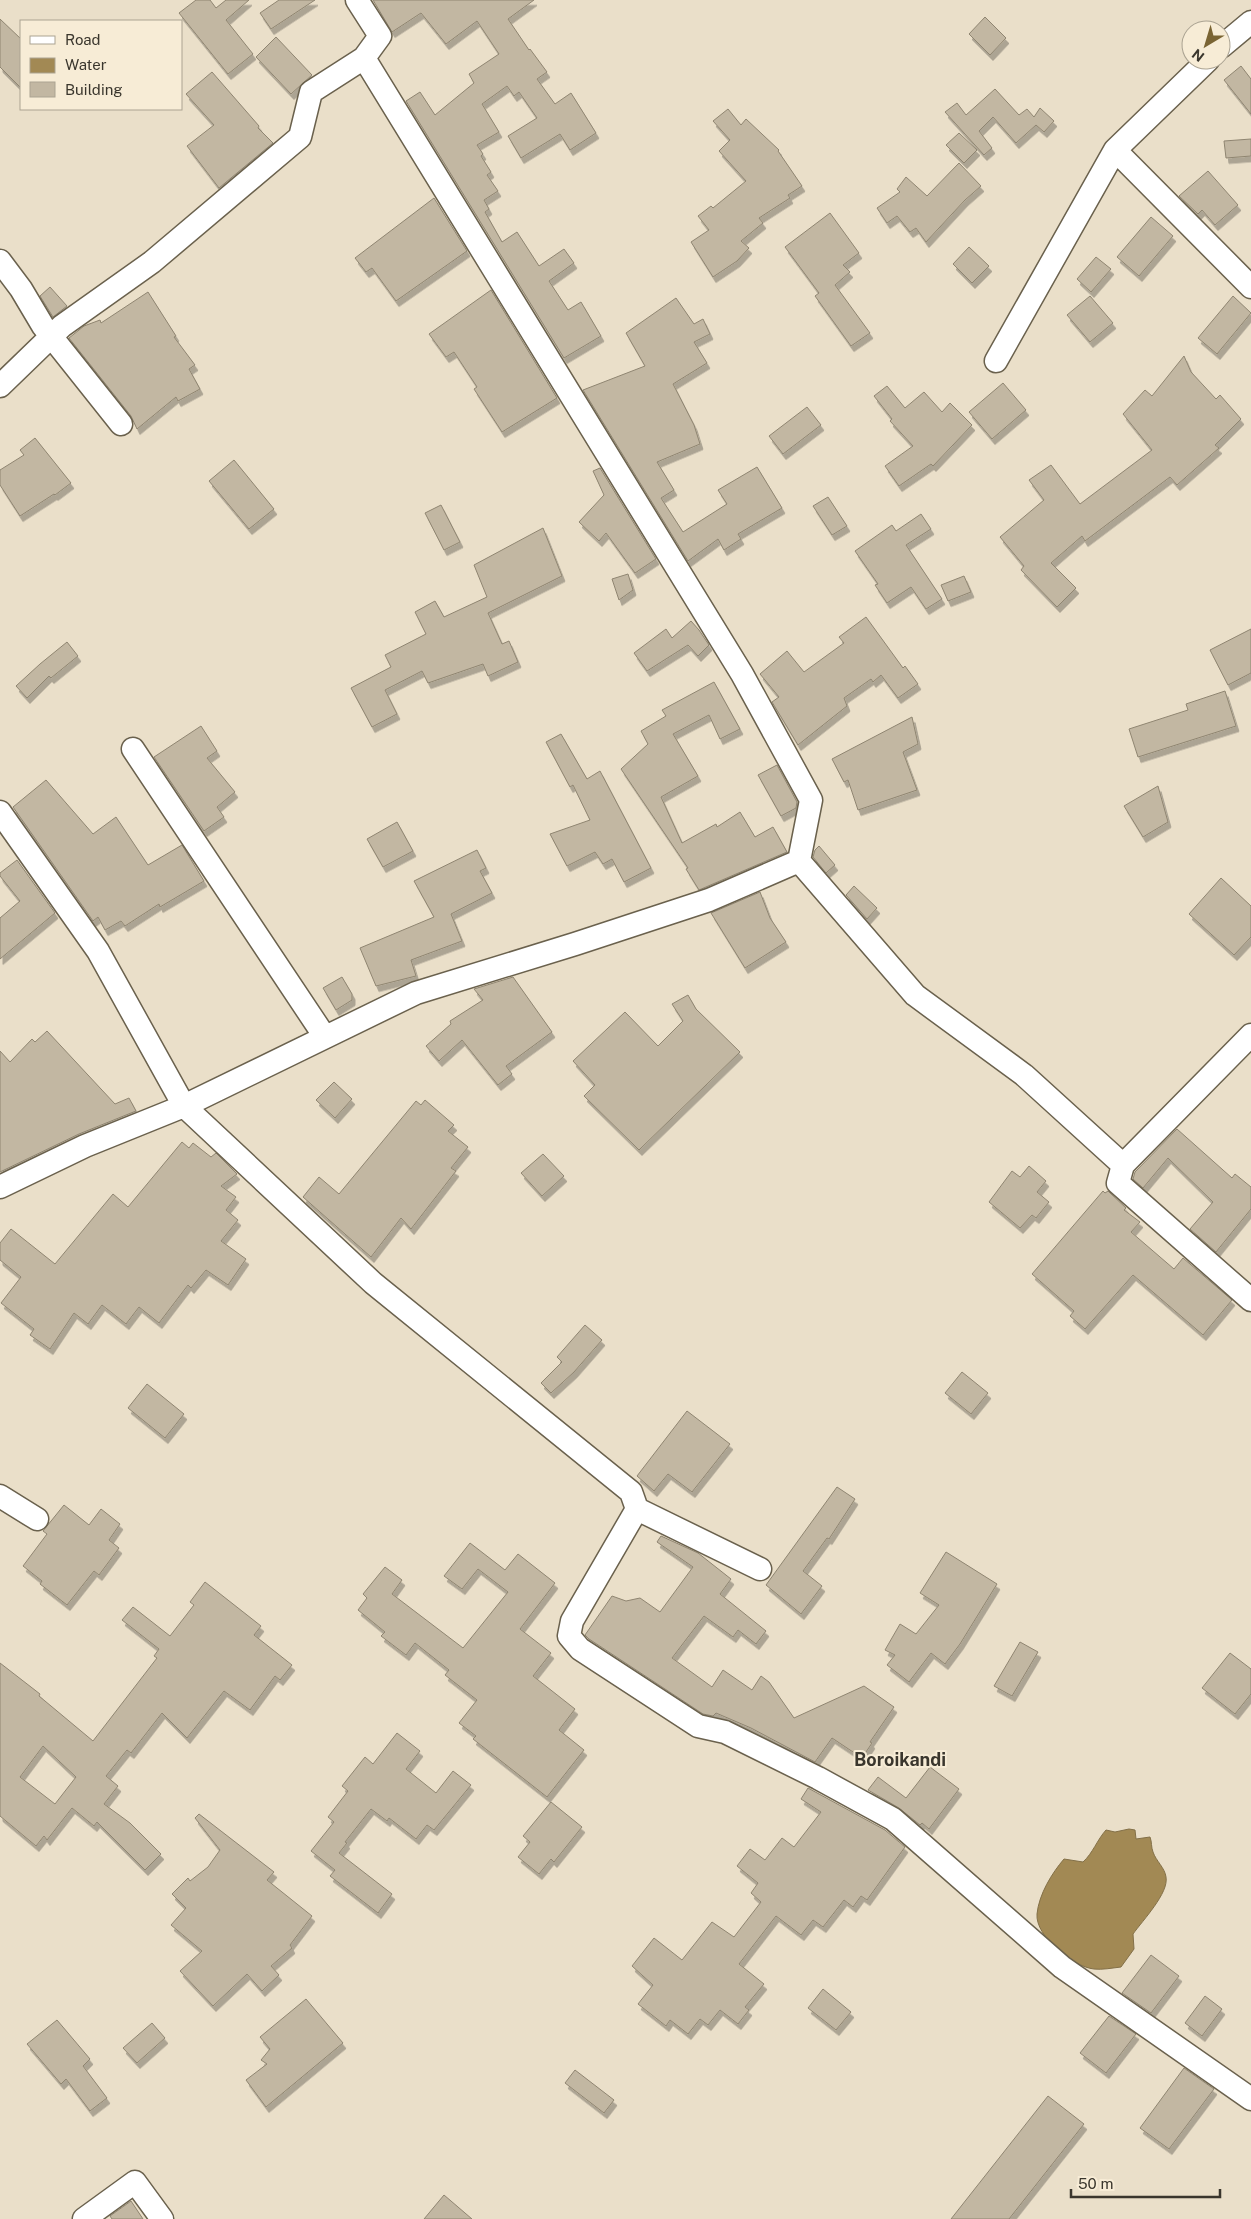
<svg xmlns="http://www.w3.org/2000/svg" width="1251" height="2219" viewBox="0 0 1251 2219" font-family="'Public Sans',sans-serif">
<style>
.water{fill:#a28954;stroke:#837048}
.building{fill:#c2b7a2;stroke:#8f8571;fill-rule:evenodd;filter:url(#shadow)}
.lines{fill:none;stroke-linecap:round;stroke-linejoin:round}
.minor-casing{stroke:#6a614d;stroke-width:25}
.minor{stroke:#fff;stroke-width:22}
.labels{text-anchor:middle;stroke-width:4;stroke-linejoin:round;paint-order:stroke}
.quarter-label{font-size:18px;font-weight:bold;fill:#3a362d;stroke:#f7ecd6}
</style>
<defs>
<filter id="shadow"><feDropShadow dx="3" dy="5.5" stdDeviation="0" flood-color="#0004"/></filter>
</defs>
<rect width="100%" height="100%" fill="#eadfc9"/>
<!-- water -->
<path class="water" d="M1129 1829 1135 1830 1136 1839 1150 1837C1152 1842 1151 1847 1153 1852 1156 1861 1165 1868 1166 1877 1169 1893 1143 1920 1133 1934L1134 1949 1121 1967C1112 1968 1102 1970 1094 1969 1073 1967 1035 1936 1037 1914 1039 1894 1052 1873 1064 1859L1083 1862C1093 1853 1097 1840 1106 1830L1115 1832Z"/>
<!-- building -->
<path class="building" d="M196 0H210L216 8 226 0H249L226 20 253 54 228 74 179 13Z
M279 0H315L271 29 260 13Z
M373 0H534L508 19 529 50 530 49 547 72 537 79 555 104 571 93 596 133 570 150 560 134 521 158 508 136 537 118 519 92 514 96 507 86 482 104 499 132 477 145 483 154 481 156 491 172 487 175 498 191 484 200 489 209 485 212 502 242 517 232 539 266 564 249 574 263 549 281 568 310 581 302 601 336 564 358 406 101 420 92 435 115 474 83 469 74 499 54 477 21 446 44 421 13 392 32Z
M985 17 1006 38 990 55 969 34Z
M0 19 21 39V88L0 67Z
M276 37 312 75 291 94 256 57Z
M1241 66 1251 79V114L1224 80Z
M212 72 259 126 258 128 273 143 219 188 187 146 214 125 186 94Z
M995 89 1019 115 1027 109 1034 117 1040 108 1054 121 1044 132 1036 125 1016 143 993 117 979 131 992 148 984 155 945 112 957 103 966 115Z
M728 109 741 125 746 119 779 150 778 151 802 186 788 195 790 198 759 218 763 223 741 241 749 248 737 261 713 277 691 242 709 230 698 216 711 206 713 208 746 181 719 151 730 140 713 121Z
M959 133 977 150 964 163 946 145Z
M1251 139V156L1226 158 1224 141Z
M959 163 981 186 965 200 926 242 916 228 910 232 897 216 887 223 877 208 900 192 897 189 906 177 927 196Z
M1208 171 1238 205 1215 225 1202 210 1198 214 1179 196Z
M434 198 467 251 396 301 372 268 366 272 355 258Z
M830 213 859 253 843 265 850 272 835 285 870 333 851 346 815 296 819 293 785 247Z
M1151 217 1173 236 1139 276 1117 257Z
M969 247 989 266 972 283 953 264Z
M1096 257 1111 269 1091 292 1077 279Z
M50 287 67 306 53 317 40 296Z
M491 290 557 398 502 432 474 389 477 387 454 352 446 357 429 334Z
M148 292 176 336 174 337 195 365 189 369 200 389 178 401 176 397 137 429 131 416 69 338 84 326 100 320 101 323Z
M1090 296 1113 323 1090 342 1067 315Z
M1233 296 1251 313 1217 354 1198 338Z
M676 298 694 324 703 319 710 334 694 342 707 363 673 384 694 425 700 444 657 462 674 490 661 498 683 532 727 504 718 490 757 467 782 508 738 534 741 539 724 550 718 539 688 561 583 390 645 366 626 333Z
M1184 356 1191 372 1216 399 1220 395 1241 419 1215 445 1219 448 1177 485 1170 477 1085 541 1082 536 1051 563 1076 588 1057 607 1021 570 1024 566 1000 537 1044 500 1029 480 1051 465 1080 504 1152 450 1123 414 1145 390 1152 396Z
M1003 383 1026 410 992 439 969 412Z
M887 386 905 408 924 392 942 412 950 403 972 425 933 466 931 464 899 486 885 466 913 446 890 421 892 419 874 396Z
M807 407 821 425 783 454 769 436Z
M35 438 71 483 55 495 54 494 20 516 0 485V470L24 455 20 450Z
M234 460 274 509 249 529 209 481Z
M600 468 656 559 635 573 606 533 599 541 579 522 604 495 593 471Z
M828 497 847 526 832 535 813 506Z
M441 505 460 542 444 550 425 513Z
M921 514 931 529 906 545 942 599 926 609 911 587 887 603 875 585 878 584 855 551 892 525 896 531Z
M543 528 562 576 488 613 502 644 509 641 518 662 488 676 483 664 428 683 422 671 385 690 397 714 372 727 351 688 391 667 385 655 426 634 415 612 435 601 444 617 487 597 474 565Z
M628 574 633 590 619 600 612 579Z
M964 576 971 592 948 601 941 585Z
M866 617 903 668 905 666 918 684 898 698 881 675 873 682 871 679 844 698 847 706 798 745 772 702 779 697 760 674 787 651 804 672 844 643 839 637Z
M691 621 699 630 709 645 698 656 688 645 647 671 634 653 666 629 672 638Z
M1251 629V673L1228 685 1210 650Z
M67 642 78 656 51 678 49 676 27 698 16 686 40 664Z
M714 682 740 729 720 739 709 715 673 734 698 776 661 797 682 843 716 824 717 827 740 812 755 837 773 827 787 852 699 890 686 869 688 868 621 769 648 744 641 731 666 716 662 710Z
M1225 691 1236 726 1138 757 1129 729 1188 710 1186 704Z
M912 717 918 744 903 752 917 790 858 810 848 780 844 782 832 759Z
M201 726 217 751 207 758 235 792 217 807 224 817 204 831 154 757Z
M561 734 587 779 600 771 651 868 624 882 612 859 603 864 595 852 567 866 550 834 590 820 573 785 570 787 546 742Z
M777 765 797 802 796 808 781 816 758 775Z
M46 780 93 834 116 817 148 865 182 845 204 881 160 907 159 904 125 926 121 921 105 930 98 917 93 921 13 807Z
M1158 786 1168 822 1143 837 1124 806Z
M397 822 413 851 383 867 367 839Z
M819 846 835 865 826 873 813 857 815 850Z
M477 850 486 868 480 871 492 893 451 914 462 941 411 960 416 976 376 986 360 948 434 917 414 881Z
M17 860 55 913 0 959V918L20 901 0 876V873Z
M1221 878 1251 906V937L1234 955 1189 914Z
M854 886 877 908 867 919 846 895Z
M760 892 770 918 786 942 745 968 711 913Z
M342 977 352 994V1000L336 1010 323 988Z
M513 977 552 1032 506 1066 512 1074 498 1085 462 1040 439 1061 426 1046 451 1024 450 1021 483 1000 474 989Z
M688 995 696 1009 740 1052 639 1150 584 1096 595 1085 573 1061 625 1012 658 1046 683 1021 672 1004Z
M47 1031 115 1104 129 1098 136 1111 79 1134 0 1172V1051L10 1062 32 1039 35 1042Z
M334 1082 352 1099 335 1118 316 1100Z
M425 1100 454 1125 448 1131 468 1147 451 1168 456 1171 411 1229 401 1218 371 1257 303 1197 319 1177 339 1194 416 1101 421 1105Z
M1177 1129 1232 1178 1235 1174 1251 1187V1209L1216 1252 1190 1229 1213 1202 1168 1158 1143 1188 1133 1179 1135 1172Z
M182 1142 189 1148 193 1143 211 1157 216 1153 237 1174 221 1186 236 1197 226 1210 238 1220 221 1241 246 1259 228 1285 206 1270 191 1288 188 1285 159 1323 139 1307 126 1324 102 1305 88 1324 74 1313 50 1349 30 1335 34 1329 1 1303 21 1277 0 1260V1243L11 1229 55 1264 113 1194 128 1207Z
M543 1154 564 1176 542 1196 521 1173Z
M1029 1166 1046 1181 1037 1192 1049 1202 1036 1218 1032 1215 1020 1228 989 1202 1012 1171 1020 1177Z
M1103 1191 1105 1193 1108 1191 1126 1208 1124 1210 1140 1222 1131 1232 1174 1269 1183 1258 1232 1300 1203 1335 1133 1275 1085 1329 1070 1316 1074 1311 1032 1274Z
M585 1325 602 1340 574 1372 551 1393 541 1383 562 1362 557 1357Z
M962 1372 988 1393 971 1414 945 1393Z
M147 1384 184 1414 165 1438 128 1408Z
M687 1411 730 1444 692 1492 668 1474 654 1491 637 1476Z
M837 1487 855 1499 829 1539 827 1538 803 1571 822 1586 801 1614 766 1585Z
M64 1505 89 1525 101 1509 120 1524 109 1540 119 1548 99 1575 94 1571 67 1605 40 1584 42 1581 23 1566 47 1534 43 1531Z
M661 1536 698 1553 731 1579 720 1594 766 1631 756 1644 738 1630 733 1637 704 1616 672 1658 712 1687 723 1670 752 1690 761 1676 769 1682 794 1718 864 1686 894 1707 870 1742 872 1743 862 1758 832 1738 815 1762 751 1728 716 1713 713 1716 703 1714 589 1639 585 1635 612 1596 626 1601 640 1598 660 1612 693 1567 657 1542Z
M470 1543 505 1570 518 1554 555 1583 520 1629 551 1653 533 1676 575 1709 559 1730 584 1750 547 1797 473 1739 476 1736 459 1723 477 1700 445 1675 449 1670 415 1643 406 1655 381 1636 385 1632 358 1610 367 1598 363 1594 385 1567 402 1580 392 1594 463 1648 508 1592 478 1569 462 1589 444 1576Z
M946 1552 997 1584 960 1644 945 1664 931 1653 909 1682 887 1665 895 1655 885 1650 900 1624 916 1634 939 1605 920 1593Z
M205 1582 261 1626 254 1635 292 1665 280 1680 275 1676 250 1710 224 1691 187 1738 162 1713 131 1753 127 1750 106 1776 118 1786 104 1804 130 1823 161 1854 145 1870 97 1822 94 1826 72 1808 47 1840 44 1836 36 1846 0 1816V1663L40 1694 39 1696 93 1741 157 1658 154 1656 159 1649 122 1620 133 1607 170 1636 194 1605 190 1602ZM43 1746 76 1777 55 1804 20 1777Z
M1020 1642 1038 1652 1012 1696 994 1686Z
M1230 1653 1251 1669V1694L1235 1714 1202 1688Z
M397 1733 420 1751 406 1769 436 1793 453 1771 471 1785 434 1830 427 1825 416 1839 389 1818 387 1821 371 1809 345 1842 347 1843 339 1853 392 1894 378 1913 330 1876 335 1870 311 1851 334 1822 328 1817 348 1791 342 1786 365 1757 373 1764Z
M930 1767 959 1789 929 1829 922 1823 920 1825 899 1808 868 1790 878 1777 906 1798Z
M808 1788 885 1830 905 1847 867 1900 861 1896 853 1907 844 1900 823 1927 813 1920 801 1935 776 1916 739 1964 764 1984 745 2007 749 2010 738 2024 720 2010 708 2025 700 2019 688 2034 670 2020 666 2026 638 2004 653 1985 632 1966 654 1938 682 1960 712 1922 734 1937 761 1902 751 1893 758 1883 737 1866 750 1849 765 1860 782 1838 794 1847 821 1812 801 1799Z
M551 1802 582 1827 554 1862 551 1859 539 1874 518 1857 530 1842 523 1836Z
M199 1814 274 1872 267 1880 312 1916 290 1945 292 1948 271 1966 279 1975 262 1991 247 1974 213 2006 180 1971 202 1951 171 1925 186 1908 172 1894 188 1878 190 1881 208 1867 220 1850 195 1818Z
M1151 1955 1179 1976 1151 2013 1122 1993Z
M823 1989 851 2012 836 2030 808 2008Z
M1205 1996 1222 2009 1202 2036 1185 2023Z
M306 1999 343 2043 266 2107 246 2080 267 2064 261 2060 270 2049 260 2037Z
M1109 2016 1136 2034 1106 2073 1080 2053Z
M57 2020 90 2059 83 2066 107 2098 90 2111 66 2079 61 2084 27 2044Z
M152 2023 165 2038 137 2063 123 2048Z
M1184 2068 1214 2089 1169 2149 1140 2128Z
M575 2070 614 2100 604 2113 565 2083Z
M1048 2096 1084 2124 1009 2219H951Z
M444 2195 472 2219H424Z
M131 2201 143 2219H112L110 2216Z"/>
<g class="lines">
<defs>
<path id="minor" d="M357 0 380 36 364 58 742 674 811 800 799 861
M1221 47 1251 22
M1115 150 1251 287
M0 261 21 289 43 326 121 424
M996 361 1115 150 1208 60
M0 386 62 326 152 262 300 137 311 92 364 58
M133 749 325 1037
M0 812 98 951 184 1106 85 1146 0 1187
M799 861 709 900 575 944 416 993 184 1106 373 1283 631 1492 637 1509 572 1621 569 1636 580 1649 698 1726 725 1732 818 1778 893 1819 1062 1967 1251 2099
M799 861 915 995 1024 1075 1123 1165
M1251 1035 1123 1165 1118 1183 1251 1300
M0 1496 37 1519
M637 1509 760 1569
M84 2219 135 2182 162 2219"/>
</defs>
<!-- minor casing -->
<use href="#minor" class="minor-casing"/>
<!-- minor -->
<use href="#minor" class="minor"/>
</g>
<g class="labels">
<!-- quarter labels -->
<g class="quarter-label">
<text x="900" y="1766">Boroikandi</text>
</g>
</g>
<!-- legend -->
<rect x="20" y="20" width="162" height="90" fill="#f7ecd6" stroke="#aba392"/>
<rect x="30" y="36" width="25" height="8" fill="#ffffff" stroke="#aba392"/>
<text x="65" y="45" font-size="15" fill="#3a362d">Road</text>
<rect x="30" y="58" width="25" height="15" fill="#a28954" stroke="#aba392"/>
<text x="65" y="70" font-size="15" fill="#3a362d">Water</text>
<rect x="30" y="82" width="25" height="15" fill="#c2b7a2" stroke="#aba392"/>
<text x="65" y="95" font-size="15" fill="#3a362d">Building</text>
<!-- north arrow -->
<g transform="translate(1206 45) rotate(218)"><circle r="24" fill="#f7ecd6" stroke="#aba392"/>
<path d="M0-4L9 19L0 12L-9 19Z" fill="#7a6433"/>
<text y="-8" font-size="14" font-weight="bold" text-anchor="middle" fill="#3a362d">N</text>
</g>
<!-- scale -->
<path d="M1071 2189v8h149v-8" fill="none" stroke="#3a362d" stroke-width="2.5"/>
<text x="1078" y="2189" font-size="15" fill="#3a362d" stroke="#f7ecd6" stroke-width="4" paint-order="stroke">50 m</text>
</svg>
